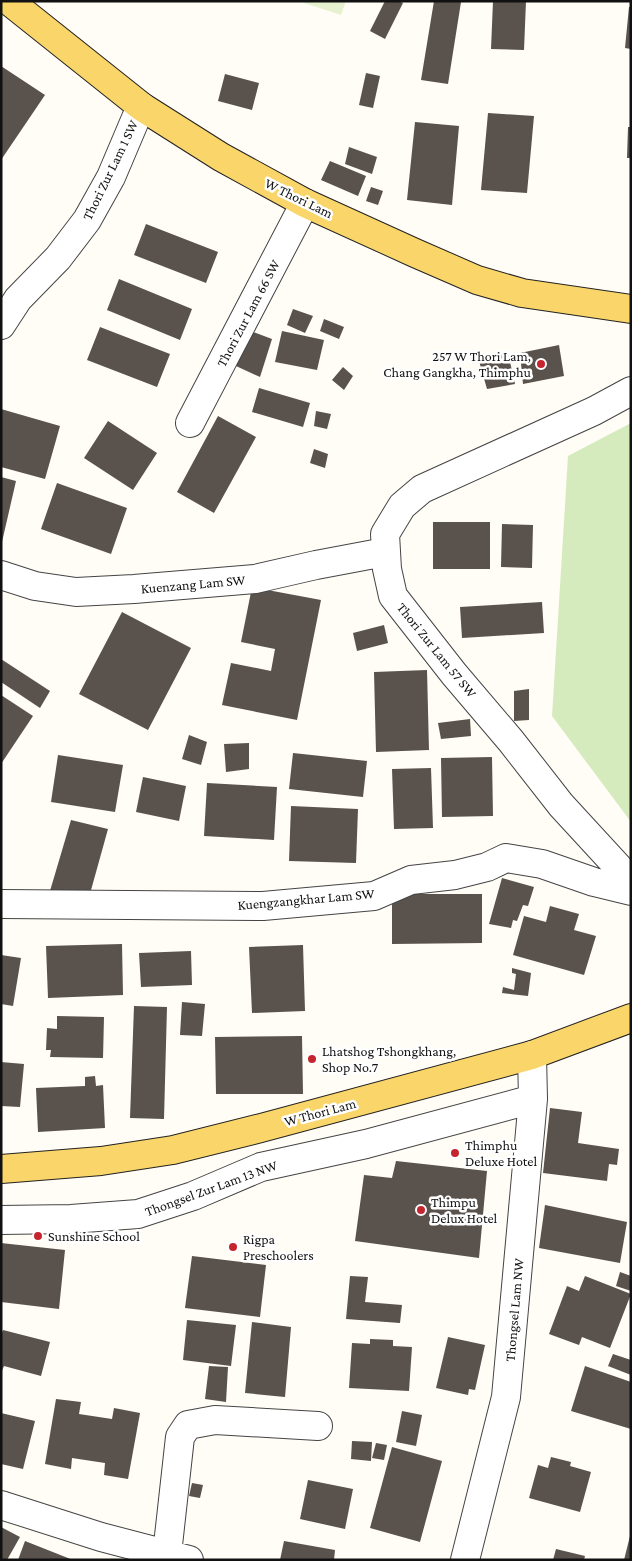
<svg xmlns="http://www.w3.org/2000/svg" width="632" height="1561" viewBox="0 0 632 1561" font-family="'Crimson Pro',serif">
<style>
.green{fill:#d5ebbd}
.pitch{fill:#e6f2cf}
.building{fill:#5a524d}
.lines{fill:none;stroke-linecap:round;stroke-linejoin:round}
.minor-casing{stroke:#444;stroke-width:30}
.major-casing{stroke:#222;stroke-width:30}
.minor{stroke:#fff;stroke-width:28}
.major{stroke:#f9d56a;stroke-width:28}
.poi-dot{fill:#c4252f;stroke:#fff;stroke-width:2}
.labels{text-anchor:middle;stroke-width:5;stroke-linejoin:round;paint-order:stroke}
.street-label{font-size:14px;fill:#111;stroke:#fff}
.poi-label{font-size:14px;fill:#111;stroke:#fff;text-anchor:start}
</style>
<rect width="100%" height="100%" fill="#fffdf5"/>
<!-- green -->
<path class="green" d="M631 423V822L552 716 568 456Z"/>
<!-- pitch -->
<path class="pitch" d="M298 1H346L341 15Z"/>
<!-- building -->
<path class="building" d="M385 1H399L403 3 385 39 370 31Z
M434 1 461 2 448 84 421 80Z
M493 1H526L524 50 491 49Z
M629 7H631V49L625 48Z
M1 66 45 95 1 160Z
M366 73 380 76 373 108 359 105Z
M225 74 259 83 252 110 218 101Z
M488 113 534 116 527 193 481 190Z
M415 122 459 126 452 205 407 200Z
M628 127H631V158H627Z
M349 147 377 157 372 174 345 164Z
M330 161 366 176 358 196 321 180Z
M371 187 383 191 378 205 366 201Z
M146 224 218 252 206 283 134 255Z
M119 279 192 309 180 340 107 310Z
M293 309 313 316 305 333 287 325Z
M324 319 344 327 339 339 320 331Z
M100 327 170 354 157 387 87 360Z
M248 330 272 339 260 377 236 366Z
M282 331 324 340 317 370 275 362Z
M559 345 564 376 523 384 520 353Z
M508 353 515 384 487 389 479 361Z
M343 367 353 376 344 390 332 380Z
M259 388 310 403 303 427 252 412Z
M1 409 60 426 45 479 1 467Z
M316 411 331 414 327 429 314 426Z
M218 416 256 437 214 513 177 492Z
M108 421 157 453 133 490 84 458Z
M314 449 328 454 325 468 310 463Z
M1 477 16 481 2 542 1 541Z
M57 483 127 508 111 554 41 529Z
M433 522H490V569H433Z
M502 524 533 525 532 568 501 567Z
M252 587 321 600 297 720 222 705 231 663 271 671 275 649 241 642Z
M542 602 544 633 462 638 460 607Z
M122 612 191 648 148 730 79 694Z
M384 625 388 643 357 651 353 633Z
M1 659 50 691 40 708 1 682Z
M427 670 429 750 376 752 374 672Z
M529 689V720L514 721V691Z
M1 695 33 716 1 764Z
M470 719 471 736 441 739 438 723Z
M189 735 207 742 201 765 182 759Z
M249 743V769L226 772 224 744Z
M293 753 367 761 363 797 289 789Z
M58 755 123 765 115 812 51 802Z
M492 757 493 816 442 817 441 758Z
M431 768 433 828 394 829 392 769Z
M143 777 186 786 179 821 136 812Z
M207 783 277 787 274 840 204 836Z
M291 806 358 809 356 863 289 861Z
M71 820 108 829 88 901 50 891Z
M502 878 534 887 528 906 523 905 517 921 513 920 511 928 489 924Z
M392 894H482V943L392 944Z
M550 906 579 914 574 930 596 936 584 975 513 955 524 916 546 922Z
M122 944 123 995 48 998 46 946Z
M303 945 305 1011 252 1013 249 947Z
M191 951 192 985 141 987 139 953Z
M1 955 21 958 13 1006 1 1004Z
M512 968 531 973 528 996 502 993 503 987 514 990 516 974 512 973Z
M182 1002 205 1004 202 1036 180 1035Z
M134 1006 167 1007 164 1119 130 1118Z
M57 1016 104 1017 103 1058 50 1057 51 1050H46L47 1028 57 1029Z
M302 1036 303 1094H216L215 1037Z
M1 1062 24 1064 20 1107 1 1106Z
M95 1076 96 1086 103 1085 105 1128 38 1132 36 1088 85 1086V1077Z
M550 1108 582 1112 578 1143 619 1149 617 1165 609 1164 607 1181 543 1173Z
M396 1161 487 1171 479 1258 355 1241 364 1175 392 1178Z
M545 1205 627 1222 620 1263 539 1248Z
M1 1243 65 1250 59 1309 1 1302Z
M192 1256 266 1265 260 1317 185 1308Z
M620 1272 631 1276V1291L616 1286Z
M350 1276 368 1277 365 1302 402 1305 400 1323 346 1319Z
M585 1276 631 1294 610 1348 582 1337 579 1345 549 1334 567 1286 579 1291Z
M187 1320 236 1325 231 1366 183 1360Z
M252 1322 291 1327 285 1397 245 1393Z
M3 1330 50 1342 41 1376 4 1366 1 1373V1335Z
M448 1337 485 1345 475 1390 469 1389 468 1395 436 1388Z
M370 1339 393 1340V1346L412 1347 409 1391 349 1388 352 1343 370 1344Z
M613 1354 631 1360V1375L608 1366Z
M209 1366 228 1367 226 1402 205 1399Z
M585 1366 631 1382V1429L571 1411Z
M56 1399 81 1402 79 1414 112 1419 114 1408 140 1413 128 1479 104 1475 105 1463 72 1458 71 1469 45 1464Z
M402 1411 422 1415 416 1446 396 1442Z
M1 1413 35 1421 23 1469 1 1464Z
M352 1441 372 1442 371 1461 351 1459Z
M376 1443 387 1445 384 1460 372 1458Z
M392 1447 442 1461 420 1542 370 1528Z
M551 1457 571 1462 570 1466 591 1472 580 1512 529 1498 538 1465 548 1468Z
M308 1480 353 1489 345 1529 300 1519Z
M192 1483 203 1485 200 1498 189 1496Z
M1 1527 20 1537 7 1560H1Z
M630 1536 631 1560H624Z
M25 1541 73 1560H18Z
M284 1541 335 1550 334 1560H280Z
M556 1549 585 1556 584 1560H553Z"/>
<g class="lines">
<defs>
<path id="minor" d="M1 325 18 299 58 258 87 220 111 177 136 118 142 107
M631 391 594 411 422 489 402 506 385 534 387 569 393 596 454 674 511 741 561 805 631 881
M190 423 305 203
M1 575 35 586 76 592 134 589 255 579 316 565 385 552
M1 904 263 906 374 896 411 880 455 875 487 867 506 858 542 864 594 882 631 891
M1 1220 71 1219 138 1214 193 1196 261 1167 366 1144 533 1099
M1 1505 101 1537 189 1560
M167 1554 180 1437 188 1425 215 1420 318 1426
M465 1560 506 1397 533 1099 532 1055"/>
<path id="major" d="M9 1 142 107 221 157 305 203 415 253 477 280 522 293 631 309
M1 1169 101 1161 173 1150 261 1128 532 1055 631 1018"/>
</defs>
<!-- minor casing -->
<use href="#minor" class="minor-casing"/>
<!-- major casing -->
<use href="#major" class="major-casing"/>
<!-- minor -->
<use href="#minor" class="minor"/>
<!-- major -->
<use href="#major" class="major"/>
</g>
<!-- markers -->
<g class="poi-dot">
<circle cx="541" cy="364" r="5"/>
<circle cx="312" cy="1059" r="5"/>
<circle cx="455" cy="1153" r="5"/>
<circle cx="421" cy="1210" r="5"/>
<circle cx="38" cy="1236" r="5"/>
<circle cx="233" cy="1247" r="5"/>
</g>
<g class="labels">
<!-- street labels -->
<g class="street-label">
<text transform="translate(110 170) rotate(-64)" y="5">Thori Zur Lam 1 SW</text>
<text transform="translate(299 198) rotate(26)" y="5">W Thori Lam</text>
<text transform="translate(248 313) rotate(-62)" y="5">Thori Zur Lam 66 SW</text>
<text transform="translate(193 584) rotate(-5)" y="5">Kuenzang Lam SW</text>
<text transform="translate(437 650) rotate(51)" y="5">Thori Zur Lam 57 SW</text>
<text transform="translate(306 899) rotate(-5)" y="5">Kuengzangkhar Lam SW</text>
<text transform="translate(320 1112) rotate(-15)" y="5">W Thori Lam</text>
<text transform="translate(211 1188) rotate(-20)" y="5">Thongsel Zur Lam 13 NW</text>
<text transform="translate(514 1310) rotate(-85)" y="5">Thongsel Lam NW</text>
</g>
<!-- poi labels -->
<g class="poi-label">
<text x="531" y="361" text-anchor="end">257 W Thori Lam,<tspan x="531" dy="16">Chang Gangkha, Thimphu</tspan></text>
<text x="322" y="1056">Lhatshog Tshongkhang,<tspan x="322" dy="16">Shop No.7</tspan></text>
<text x="465" y="1150">Thimphu<tspan x="465" dy="16">Deluxe Hotel</tspan></text>
<text x="431" y="1207">Thimpu<tspan x="431" dy="16">Delux Hotel</tspan></text>
<text x="48" y="1241">Sunshine School</text>
<text x="243" y="1244">Rigpa<tspan x="243" dy="16">Preschoolers</tspan></text>
</g>
</g>
<!-- border -->
<rect width="632" height="1561" fill="none" stroke="#111111" stroke-width="5"/>
</svg>
